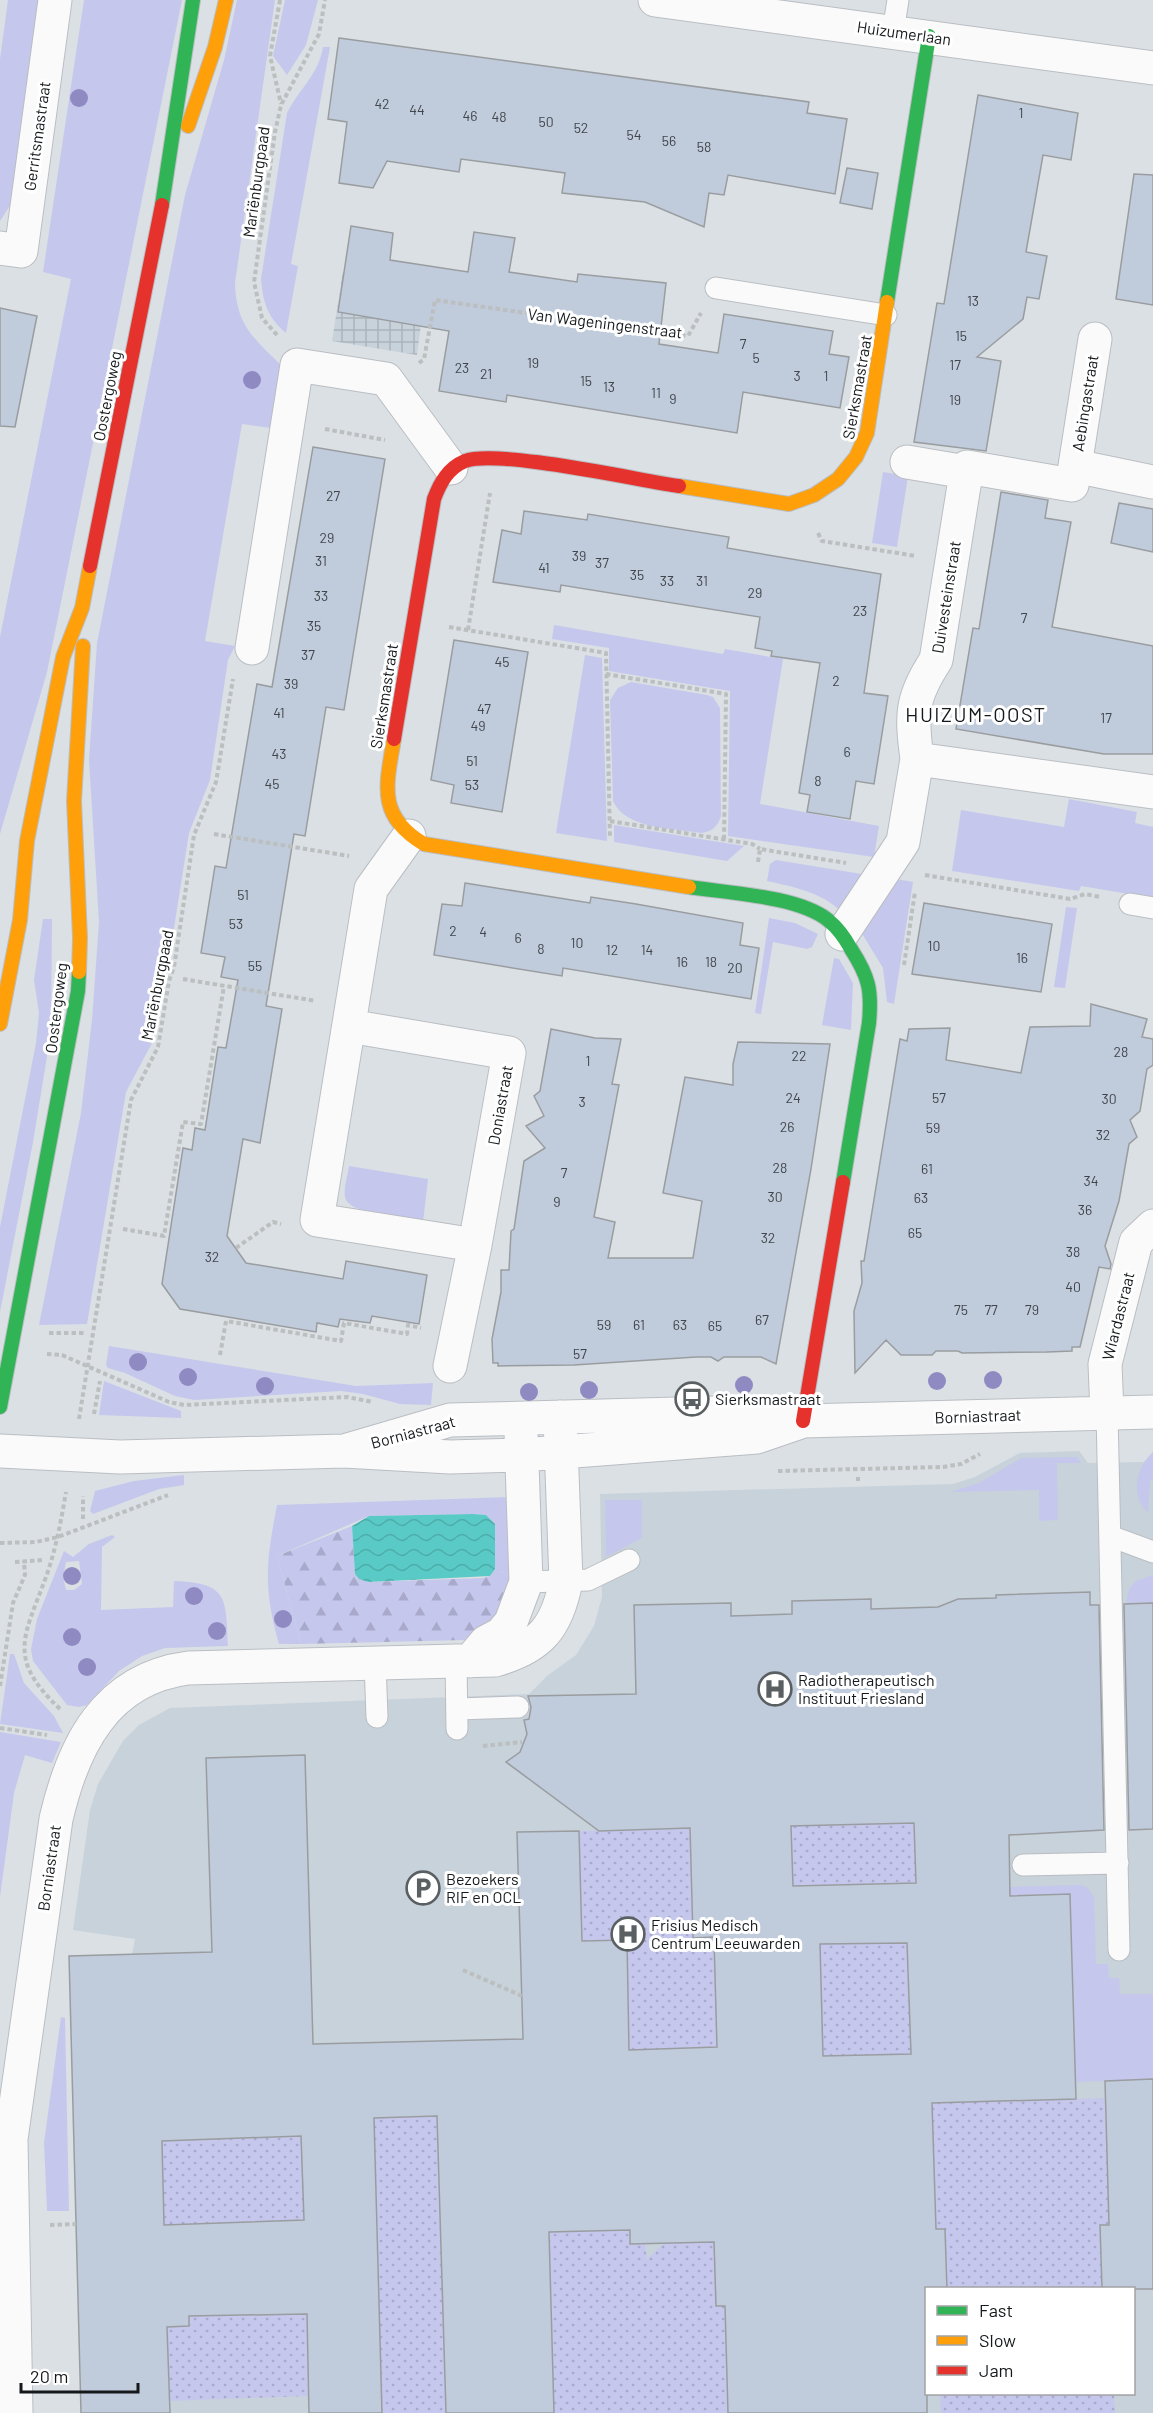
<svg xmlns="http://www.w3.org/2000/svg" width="1153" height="2413" viewBox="0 0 1153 2413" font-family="Barlow,sans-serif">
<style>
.built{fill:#c8d2da;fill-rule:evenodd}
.industrial{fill:url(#industrial-grid)}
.grass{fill:#c6c7ed;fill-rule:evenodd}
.forest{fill:url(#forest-firs)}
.garden{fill:url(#garden-dots)}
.water{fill:url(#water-waves)}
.building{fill:#c0cbdc;stroke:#9a9da0;stroke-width:1.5;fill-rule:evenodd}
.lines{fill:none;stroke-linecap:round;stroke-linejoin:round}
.lane-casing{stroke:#babec2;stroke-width:23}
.street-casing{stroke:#babec2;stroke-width:35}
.fast-casing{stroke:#babec2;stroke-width:16}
.slow-casing{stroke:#babec2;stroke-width:16}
.jam-casing{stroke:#babec2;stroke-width:16}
.path{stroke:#bcbfbf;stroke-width:4;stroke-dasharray:4.5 3;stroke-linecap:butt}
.lane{stroke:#fafafb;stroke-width:21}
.street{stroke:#fafafb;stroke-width:33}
.fast{stroke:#30b455;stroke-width:14}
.slow{stroke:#ff9f0a;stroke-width:14}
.jam{stroke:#e5322d;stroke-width:14}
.tree{fill:#908ac2}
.labels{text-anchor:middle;stroke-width:6;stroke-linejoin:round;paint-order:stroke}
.number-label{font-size:14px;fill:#40464b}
.street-label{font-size:16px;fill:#15191b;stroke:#fff}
.poi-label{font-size:16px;fill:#15191b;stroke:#fff;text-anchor:start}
.quarter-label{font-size:20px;letter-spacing:1.5px;fill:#15191b;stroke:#fff}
</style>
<defs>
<pattern id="industrial-grid" width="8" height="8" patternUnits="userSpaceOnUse" patternTransform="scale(1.5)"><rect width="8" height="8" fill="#c8d2da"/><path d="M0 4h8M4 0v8" fill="none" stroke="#abb4ba"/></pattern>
<pattern id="forest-firs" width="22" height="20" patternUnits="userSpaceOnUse" patternTransform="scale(1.5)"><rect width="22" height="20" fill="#c6c7ed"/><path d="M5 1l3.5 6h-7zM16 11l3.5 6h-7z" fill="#a9aacb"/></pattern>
<pattern id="garden-dots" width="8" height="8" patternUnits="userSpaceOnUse" patternTransform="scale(1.5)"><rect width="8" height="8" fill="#c6c7ed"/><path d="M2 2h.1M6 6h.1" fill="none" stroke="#a9aacb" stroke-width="1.8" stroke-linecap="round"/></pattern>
<pattern id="water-waves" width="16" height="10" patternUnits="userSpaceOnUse" patternTransform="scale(1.5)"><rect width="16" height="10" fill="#5acac6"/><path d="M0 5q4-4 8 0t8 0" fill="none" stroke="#4dadaa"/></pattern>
</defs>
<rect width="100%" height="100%" fill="#dbe0e4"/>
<!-- built -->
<path class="built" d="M1079 1451 1088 1463 1144 1462 1153 1452V2413H166L132 1955 135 1939 73 1930 90 1810 98 1784 123 1741 139 1725 170 1708 529 1694 547 1676 576 1655 594 1626 602 1597 600 1494 953 1484 975 1477 1020 1453ZM926 2288H1134V2394H926Z"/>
<!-- industrial -->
<path class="industrial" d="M343 272 426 286 417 355 332 341Z"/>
<!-- grass -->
<path class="grass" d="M8 0H41L13 201 0 221V59Z
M84 0H182L47 672 0 834V637L71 279 43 272Z
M237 0H275L235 283C236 324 253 338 281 365L271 428 242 424 205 641 235 646 228 660 210 780 189 833 168 966 163 979 152 1043 126 1092 87 1324 39 1325 81 1113 92 1020 99 922 89 760 97 643 185 195 224 60Z
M285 0H318L306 45 287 75 273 56Z
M323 47H330L291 264 298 266 286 333C268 318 263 303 261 279L287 113C299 89 319 74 323 47Z
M883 472 908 476 897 547 872 543Z
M554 625 723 654 725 649 783 659 760 804 879 826 874 857 728 836 730 691 609 671V648L552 639Z
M585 655 602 658 607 841 556 833Z
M631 682 707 695 713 697 720 708 721 816C718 826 713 831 702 833 674 828 626 830 613 801L610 700 618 688Z
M1069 799 1137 812 1135 823 1153 827V898L1081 886 1079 891 952 871 961 810 1064 827Z
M614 825 744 846 727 861 614 842Z
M776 860 868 875 842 912C821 892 794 887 767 881L770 864Z
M896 879 913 882 894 1004 887 1002 883 968 861 932Z
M1066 907 1077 908 1065 988 1054 987Z
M769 918 795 923 818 934 812 947 807 949 773 942 761 1014 755 1013Z
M43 919H52L51 1032 33 1142 0 1312V1227L36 1043 39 1013 34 980Z
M834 958 839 959 853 983 851 1030 822 1025Z
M349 1166 428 1179 423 1222C406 1218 353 1214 346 1200 342 1191 348 1175 349 1166Z
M109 1346 356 1386 433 1383 431 1405 400 1404 363 1394 341 1391 194 1400 175 1396 125 1373 108 1368 106 1365Z
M104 1381 181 1411V1418L99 1415Z
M1153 1452V1478L1150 1481 1148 1513C1130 1495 1135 1469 1153 1452Z
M1077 1457 1081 1463H1057L1058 1520 1039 1521V1490L950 1492 979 1483 1021 1458Z
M184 1475V1485L159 1489 93 1514 90 1511 95 1491 134 1481Z
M511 1497 515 1578 495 1569V1524L486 1515 473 1514 369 1516 277 1556 301 1644H279C263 1588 266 1562 277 1505Z
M605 1500H642V1538L606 1557Z
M112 1535 115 1537 102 1547 101 1610 173 1607 174 1581C228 1583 226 1597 228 1646L165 1648 142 1656 119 1671 87 1705 79 1707 67 1705 33 1661 31 1649 37 1619 64 1551 73 1557 89 1544ZM79 1561 82 1584 74 1590H66L63 1577 66 1562Z
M1153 1575V1603L1141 1604 1129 1685 1127 1599 1129 1589 1136 1581Z
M10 1654H14L24 1683 54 1716 63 1733 0 1724Z
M0 1732 61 1742 52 1763 25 1755 14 1793 0 1897Z
M1081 1885 1088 1888 1094 1897 1096 1964H1108L1109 1978H1119L1120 1994H1153V2079L1075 2082 1070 1894 1010 1896V1887Z
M61 2017 65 2018 69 2211H47L44 2143Z"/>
<!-- forest -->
<path class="forest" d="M352 1526 355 1574 359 1579 368 1582 483 1578 490 1576 495 1569 515 1578 512 1590 487 1630 465 1640 301 1644 277 1556Z"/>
<!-- garden -->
<path class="garden" d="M914 1823 916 1887 902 1883 793 1886 792 1872 691 1874 693 1937H713L714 1940 717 2047 629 2051 627 1940 582 1941 579 1831Z
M820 1937 873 1943H907L911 2070 898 2054 836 2056 823 2073Z
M158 2000 211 2139 286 2137 301 2120 304 2227 164 2225Z
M1106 2098 1109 2225H1100L1102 2288H947L945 2230 936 2229 932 2103Z
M585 2112 588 2231 630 2230V2243L645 2244 647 2259 713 2199 716 2306H725L728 2413H554L546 2113Z
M437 2116 446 2413H382L374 2118Z
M307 2314 308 2396 169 2401 167 2327 189 2316Z
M940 2394H1114L1115 2413H941Z"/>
<!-- water -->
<path class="water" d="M473 1514 486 1515 495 1524V1569L490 1576 368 1582 359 1579 355 1574 352 1526 369 1516Z"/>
<!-- building -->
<path class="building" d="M339 38 809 102 807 113 847 119 835 194 728 175 724 195 709 193 704 227 645 202 562 193 565 173 461 159 459 172 387 161 373 188 339 183 347 122 328 119Z
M978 95 1078 113 1071 160 1043 155 1026 252 1047 256 1039 299 1027 297 1023 319 977 357 1001 361 986 451 914 442 937 303 944 304Z
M847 168 878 173 872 209 840 203Z
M1134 174 1153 175V305L1116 299Z
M351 226 393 233 390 260 468 272 474 232 515 238 509 272 577 282 578 274 666 283 659 344 718 353 724 314 833 331 829 354 849 357 840 408 743 392 737 433 507 395 506 402 439 391 449 331 338 312Z
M0 308 37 316 15 427 0 426Z
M313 447 385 459 344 710 326 707 305 836 294 834 266 1006 282 1009 260 1143 243 1139 227 1236 246 1263 343 1279 346 1261 427 1275 419 1324 372 1316 370 1323 340 1319 338 1327 317 1323 316 1332 180 1309 162 1284 183 1148 192 1150 195 1128 205 1130 218 1047 226 1048 238 980 221 977 225 957 201 953 215 866 226 868 257 684 272 687Z
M1001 492 1048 500 1045 518 1071 522 1052 627 1153 646V754H1104L956 729 973 628 979 629Z
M1119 503 1153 509V552L1111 543Z
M524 511 587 520 588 514 729 537 727 548 881 574 864 693 888 696 874 784 856 781 850 819 807 812 810 795 799 793 820 663 771 656 772 651 755 648 760 617 561 585 560 592 493 582 502 530 521 534Z
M454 640 528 652 502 812 451 803 454 785 431 780Z
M465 883 590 903 591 897 636 904 743 923 740 945 759 948 751 999 563 968 562 976 434 955 442 904 462 906Z
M924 903 1052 924 1041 992 912 974Z
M1091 1004 1147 1019 1142 1037 1153 1039V1065L1147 1069 1140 1111 1130 1120 1137 1137 1129 1144 1119 1201 1105 1246 1111 1264 1110 1269 1099 1267 1080 1347H1072V1351L1047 1352 962 1353 958 1351H936L932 1355H901L886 1340 855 1373 854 1311 862 1283 861 1261H864L900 1039 907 1041 909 1029 950 1028 946 1060 1021 1073 1030 1027 1090 1026Z
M551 1029 595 1038 621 1039 612 1084 619 1085 594 1217 615 1222 608 1258H693L702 1201 663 1193 685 1077 733 1085V1064L738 1042 830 1044 811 1169 776 1364 761 1357H724L718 1361 711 1357H696L574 1365 498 1366V1363H493L492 1339 501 1292V1270H509L511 1231 514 1229 524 1161 545 1148 526 1126 544 1116 534 1096 540 1091Z
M1090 1592V1605H1099L1104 1830 1009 1835 1010 1896 1070 1894 1076 2099 932 2103 936 2229H945L947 2289H927V2413H728L725 2306H716L714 2242 630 2244V2230L549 2232 554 2413H446L437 2116 374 2118 382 2413H309L307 2314 189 2316V2326L167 2327 170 2413H81L69 1956 212 1952 206 1758 305 1755 313 2044 523 2039 517 1832 579 1831 582 1941 627 1940 629 2050 717 2047 714 1940 713 1937 693 1938 690 1828 599 1831 506 1762 520 1752 527 1734 524 1720 529 1719 531 1707 528 1696 636 1694 634 1605 731 1603V1616L792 1614V1601L871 1599V1609L938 1607 958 1599 996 1598V1595ZM914 1823 916 1883 793 1886 791 1826ZM907 1943 911 2054 823 2056 820 1944ZM301 2136 304 2220 164 2225 162 2141Z
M1153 1603V1829L1129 1830 1124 1604Z
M1153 2079V2289H1102L1100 2225H1109L1105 2081Z"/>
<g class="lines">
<defs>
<path id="lane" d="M893 32 898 0
M716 288 886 315
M1130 904 1153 908
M1107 1413 1119 1950
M1110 1536 1153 1552
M526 1582 588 1580 629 1560
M456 1661 457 1729
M375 1662 377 1717
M457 1709 518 1707
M1023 1865 1118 1863"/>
<path id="street" d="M655 0 1153 68
M0 248 21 251 55 0
M907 462 966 472
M1075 466 1153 482
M252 648 297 365 386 379 451 468
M917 759C911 714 911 698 936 660L967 467 1072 485 1095 339
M842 934 903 842 917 759 1153 792
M349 1026 509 1053 475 1245 317 1220 371 889 409 836
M450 1366 475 1245
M1107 1413 1105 1364 1136 1242 1153 1226
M0 1451 120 1457 344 1451 450 1457 522 1455 757 1437 801 1422
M344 1451 450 1420 753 1412 803 1421 1153 1412
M470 1661 486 1642 501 1634 511 1622 526 1582 521 1433
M16 2413 11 2139 56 1819C73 1746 105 1679 188 1668L495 1660C541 1647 557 1627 566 1581L560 1417"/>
<path id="fast" d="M162 205 193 0
M887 302 929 36
M689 887C727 893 798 896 828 920 838 928 845 938 851 949 869 977 872 990 869 1023L843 1182
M0 1407 78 991 79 972"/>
<path id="slow" d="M188 126 215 47 226 0
M679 486 789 504 814 495 838 479 856 457 867 433 887 302
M394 739C386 786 377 816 424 844L689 887
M79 972 80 938 74 801 83 646
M0 1024 20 920 27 841 63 657 82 608 90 566"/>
<path id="jam" d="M90 566 162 205
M394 739 434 499C440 483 448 468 465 461 498 449 637 480 679 486
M803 1421 843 1182"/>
</defs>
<!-- lane casing -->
<use href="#lane" class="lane-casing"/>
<!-- street casing -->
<use href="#street" class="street-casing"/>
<!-- fast casing -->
<use href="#fast" class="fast-casing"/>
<!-- slow casing -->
<use href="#slow" class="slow-casing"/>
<!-- jam casing -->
<use href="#jam" class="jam-casing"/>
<!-- path -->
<path class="path" d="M280 0 270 56 281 104
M277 335 262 318 254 282 275 132 281 105 319 34 325 0
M419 363 424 359 435 300 688 336 701 313
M325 429 385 440
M818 533 822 541 916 556
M449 627 606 653 610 838
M468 630 490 493
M606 674 726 694 724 840
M610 821 752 844 760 849
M214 834 349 856
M758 862 760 849 846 863
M925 875 1070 899 1085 894 1100 897
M904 965 915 892
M183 979 316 1001
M123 1229 164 1236 183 1122 201 1124 224 986
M236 1248 273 1222 281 1224
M49 1333H86
M47 1354 62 1355 169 1402 184 1405 347 1397 373 1402
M220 1355 226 1321 341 1341 344 1323 407 1334 408 1325 421 1328
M94 1414 100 1381
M79 1419 131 1100 158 1047 169 981 174 967 194 835 216 782 233 679
M778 1471 943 1467 961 1464 980 1454
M858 1477V1481
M83 1519V1496
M0 1543 36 1542 58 1537 168 1495
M15 1562 43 1560
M0 1686 13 1603 25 1575 24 1561
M60 1709C6 1658 24 1637 46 1577 56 1549 61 1521 66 1492
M0 1728 47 1735
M483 1746 522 1742
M463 1970 522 1996
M50 2225 76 2224"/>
<!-- lane -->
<use href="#lane" class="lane"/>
<!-- street -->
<use href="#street" class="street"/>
<!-- fast -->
<use href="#fast" class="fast"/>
<!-- slow -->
<use href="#slow" class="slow"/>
<!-- jam -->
<use href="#jam" class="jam"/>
</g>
<!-- trees -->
<g class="tree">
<circle cx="79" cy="98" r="9"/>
<circle cx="252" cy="380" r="9"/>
<circle cx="138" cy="1362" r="9"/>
<circle cx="188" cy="1377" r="9"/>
<circle cx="993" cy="1380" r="9"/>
<circle cx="937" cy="1381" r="9"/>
<circle cx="744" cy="1385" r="9"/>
<circle cx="265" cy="1386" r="9"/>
<circle cx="589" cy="1390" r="9"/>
<circle cx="529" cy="1392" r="9"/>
<circle cx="72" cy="1576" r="9"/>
<circle cx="194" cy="1596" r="9"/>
<circle cx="283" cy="1619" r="9"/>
<circle cx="217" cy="1631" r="9"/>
<circle cx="72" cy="1637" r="9"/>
<circle cx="87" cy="1667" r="9"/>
</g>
<!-- icons -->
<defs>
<symbol id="bus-ring" viewBox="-11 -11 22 22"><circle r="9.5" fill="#fff" stroke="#5a5f61" stroke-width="1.5"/><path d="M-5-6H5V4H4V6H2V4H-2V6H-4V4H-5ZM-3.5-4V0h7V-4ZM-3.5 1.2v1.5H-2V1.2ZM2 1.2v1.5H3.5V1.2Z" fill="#5a5f61"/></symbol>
<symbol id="hospital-ring" viewBox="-11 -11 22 22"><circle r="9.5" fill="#fff" stroke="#5a5f61" stroke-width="1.5"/><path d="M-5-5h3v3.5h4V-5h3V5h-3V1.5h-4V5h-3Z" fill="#5a5f61"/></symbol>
<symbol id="parking-ring" viewBox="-11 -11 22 22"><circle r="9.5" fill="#fff" stroke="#5a5f61" stroke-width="1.5"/><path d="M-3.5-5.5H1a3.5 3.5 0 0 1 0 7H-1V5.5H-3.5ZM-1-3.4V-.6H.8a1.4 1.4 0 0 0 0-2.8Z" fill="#5a5f61"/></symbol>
</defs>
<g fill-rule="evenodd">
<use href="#bus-ring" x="673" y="1380" width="38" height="38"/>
<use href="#hospital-ring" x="756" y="1670" width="38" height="38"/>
<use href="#parking-ring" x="404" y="1869" width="38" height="38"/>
<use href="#hospital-ring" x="609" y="1915" width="38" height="38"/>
</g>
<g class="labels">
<!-- number labels -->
<g class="number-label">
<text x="382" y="109">42</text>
<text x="417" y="115">44</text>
<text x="1021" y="118">1</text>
<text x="470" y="121">46</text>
<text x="499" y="122">48</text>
<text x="546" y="127">50</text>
<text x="581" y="133">52</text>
<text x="634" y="140">54</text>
<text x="669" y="146">56</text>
<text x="704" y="152">58</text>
<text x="973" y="306">13</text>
<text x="961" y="341">15</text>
<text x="743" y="349">7</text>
<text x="756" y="363">5</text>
<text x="533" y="368">19</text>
<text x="955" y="370">17</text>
<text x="462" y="373">23</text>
<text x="486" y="379">21</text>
<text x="797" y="381">3</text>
<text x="826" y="381">1</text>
<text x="586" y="386">15</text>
<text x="609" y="392">13</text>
<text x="656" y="398">11</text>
<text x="673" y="404">9</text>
<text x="955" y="405">19</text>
<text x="333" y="501">27</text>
<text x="327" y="543">29</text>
<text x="579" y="561">39</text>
<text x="321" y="566">31</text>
<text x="602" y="568">37</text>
<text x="544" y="573">41</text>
<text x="637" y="580">35</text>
<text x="667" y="586">33</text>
<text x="702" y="586">31</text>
<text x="755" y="598">29</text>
<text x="321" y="601">33</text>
<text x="860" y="616">23</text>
<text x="1024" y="623">7</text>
<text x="314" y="631">35</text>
<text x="308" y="660">37</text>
<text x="502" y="667">45</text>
<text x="836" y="686">2</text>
<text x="291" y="689">39</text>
<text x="484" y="714">47</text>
<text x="279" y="718">41</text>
<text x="1106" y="723">17</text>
<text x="478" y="731">49</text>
<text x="847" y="757">6</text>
<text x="279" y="759">43</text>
<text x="472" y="766">51</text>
<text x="818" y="786">8</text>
<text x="272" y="789">45</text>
<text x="472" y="790">53</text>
<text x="243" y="900">51</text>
<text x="236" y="929">53</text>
<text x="453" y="936">2</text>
<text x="483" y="937">4</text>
<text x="518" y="943">6</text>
<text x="577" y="948">10</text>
<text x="934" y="951">10</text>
<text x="541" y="954">8</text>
<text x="612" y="955">12</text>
<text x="647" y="955">14</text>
<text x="1022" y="963">16</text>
<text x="682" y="967">16</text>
<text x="711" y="967">18</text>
<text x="255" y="971">55</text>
<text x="735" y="973">20</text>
<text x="1121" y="1057">28</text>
<text x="799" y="1061">22</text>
<text x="588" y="1066">1</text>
<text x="793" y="1103">24</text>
<text x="939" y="1103">57</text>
<text x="1109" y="1104">30</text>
<text x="582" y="1107">3</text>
<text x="787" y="1132">26</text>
<text x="933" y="1133">59</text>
<text x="1103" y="1140">32</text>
<text x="780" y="1173">28</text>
<text x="927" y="1174">61</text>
<text x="564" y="1178">7</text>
<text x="1091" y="1186">34</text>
<text x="775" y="1202">30</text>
<text x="921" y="1203">63</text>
<text x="557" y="1207">9</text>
<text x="1085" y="1215">36</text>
<text x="915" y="1238">65</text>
<text x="768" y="1243">32</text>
<text x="1073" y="1257">38</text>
<text x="212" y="1262">32</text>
<text x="1073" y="1292">40</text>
<text x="961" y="1315">75</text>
<text x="991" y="1315">77</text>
<text x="1032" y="1315">79</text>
<text x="762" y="1325">67</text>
<text x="604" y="1330">59</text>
<text x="639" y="1330">61</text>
<text x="680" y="1330">63</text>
<text x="715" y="1331">65</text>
<text x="580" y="1359">57</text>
</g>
<!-- street labels -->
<g class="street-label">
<text transform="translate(904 33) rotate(8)" y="6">Huizumerlaan</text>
<text transform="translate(37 136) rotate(-82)" y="6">Gerritsmastraat</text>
<text transform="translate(256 182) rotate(-82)" y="6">Mariënburgpaad</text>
<text transform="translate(605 323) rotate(7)" y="6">Van Wageningenstraat</text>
<text transform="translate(857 387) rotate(-80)" y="6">Sierksmastraat</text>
<text transform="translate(107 396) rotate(-79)" y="6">Oostergoweg</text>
<text transform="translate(1085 403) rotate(-81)" y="6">Aebingastraat</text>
<text transform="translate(946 597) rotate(-81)" y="6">Duivesteinstraat</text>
<text transform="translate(384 696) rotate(-81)" y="6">Sierksmastraat</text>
<text transform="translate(157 985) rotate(-79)" y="6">Mariënburgpaad</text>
<text transform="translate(56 1008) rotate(-83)" y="6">Oostergoweg</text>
<text transform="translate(500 1105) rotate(-80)" y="6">Doniastraat</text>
<text transform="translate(1118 1316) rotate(-76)" y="6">Wiardastraat</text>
<text transform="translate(978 1416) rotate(-2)" y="6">Borniastraat</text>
<text transform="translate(413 1432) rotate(-15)" y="6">Borniastraat</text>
<text transform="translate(49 1868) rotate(-82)" y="6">Borniastraat</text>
</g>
<!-- poi labels -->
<g class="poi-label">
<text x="715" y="1405">Sierksmastraat</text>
<text x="798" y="1686">Radiotherapeutisch<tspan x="798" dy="18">Instituut Friesland</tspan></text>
<text x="446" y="1885">Bezoekers<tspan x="446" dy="18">RIF en OCL</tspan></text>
<text x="651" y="1931">Frisius Medisch<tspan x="651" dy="18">Centrum Leeuwarden</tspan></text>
</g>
<!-- quarter labels -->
<g class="quarter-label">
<text x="976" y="722">HUIZUM-OOST</text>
</g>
</g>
<!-- legend -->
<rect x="925" y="2287" width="210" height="108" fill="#ffffff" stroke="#a1a3a4" stroke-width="1.5"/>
<rect x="937" y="2306" width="30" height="9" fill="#30b455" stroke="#a1a3a4" stroke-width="1.5"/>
<text x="979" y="2317" font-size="18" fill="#15191b">Fast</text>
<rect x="937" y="2336" width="30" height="9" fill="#ff9f0a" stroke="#a1a3a4" stroke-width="1.5"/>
<text x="979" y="2347" font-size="18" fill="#15191b">Slow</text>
<rect x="937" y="2366" width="30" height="9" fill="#e5322d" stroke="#a1a3a4" stroke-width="1.5"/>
<text x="979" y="2377" font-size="18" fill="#15191b">Jam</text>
<!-- scale -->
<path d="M21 2383v9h117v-9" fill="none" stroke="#15191b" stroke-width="3"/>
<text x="30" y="2383" font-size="18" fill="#15191b" stroke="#ffffff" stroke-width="4.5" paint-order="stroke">20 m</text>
</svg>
